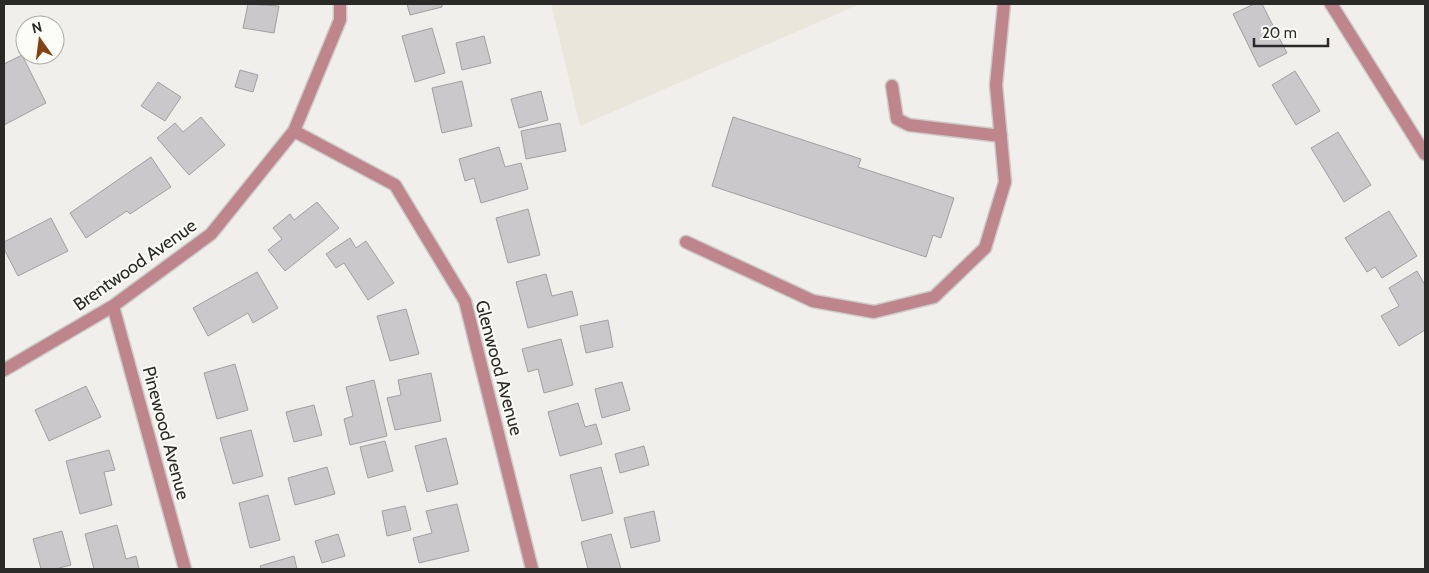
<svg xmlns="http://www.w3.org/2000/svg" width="1429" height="573" viewBox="0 0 1429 573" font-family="Cabin,sans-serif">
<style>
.built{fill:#e9e7db}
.building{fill:#cbc8cb;stroke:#a29fa2}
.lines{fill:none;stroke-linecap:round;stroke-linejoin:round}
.minor-casing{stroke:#ccccc8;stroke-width:15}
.minor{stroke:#be868c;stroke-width:12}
.labels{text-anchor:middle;stroke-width:4;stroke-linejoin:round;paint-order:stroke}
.street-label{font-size:18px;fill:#2a2a28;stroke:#fdfdf8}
</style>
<rect width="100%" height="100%" fill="#f0efeb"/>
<!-- built -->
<path class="built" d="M551 4H860L580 126Z"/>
<!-- building -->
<path class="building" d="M248 4 279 6 274 33 243 28Z
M407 4H442V7L410 15Z
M1254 4H1262L1287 53 1259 67 1233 14Z
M432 28 445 73 415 82 402 36Z
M484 36 491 63 462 70 456 43Z
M22 55 46 103 4 125V64Z
M240 70 258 75 253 92 235 87Z
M1295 71 1320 111 1296 125 1272 85Z
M462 81 472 126 442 133 432 88Z
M158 82 181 97 165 121 141 106Z
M541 91 548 120 519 128 511 99Z
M201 117 225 145 189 175 157 138 175 123 183 132Z
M733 117 861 159 858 167 954 198 941 238 933 235 926 257 712 186Z
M560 123 566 151 526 159 521 131Z
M1338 132 1371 185 1344 202 1311 148Z
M499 147 505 167 521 163 528 189 481 203 474 178 465 181 459 159Z
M151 157 171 187 130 214 127 211 86 238 70 213Z
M317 202 339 228 285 271 268 250 282 239 273 228 290 214 294 220Z
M528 209 540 255 508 263 496 218Z
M1389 211 1417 256 1382 278 1375 267 1367 272 1345 238Z
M51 218 68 251 18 276 4 249V242Z
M350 238 356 248 366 241 394 283 368 300 344 263 336 268 326 254Z
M1417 271 1425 285V330L1399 346 1381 316 1399 306 1389 288Z
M257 272 278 308 253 323 248 313 208 336 193 308Z
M546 274 552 296 572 291 578 315 528 328 516 282Z
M406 309 419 354 390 361 377 316Z
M608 320 613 347 586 353 580 326Z
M561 339 573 385 544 393 538 369 528 372 522 349Z
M235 364 248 410 217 419 204 373Z
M431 373 441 421 395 430 387 398 401 395 398 380Z
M374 380 387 436 350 445 344 419 353 416 346 387Z
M622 382 630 410 602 418 595 389Z
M86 386 101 417 49 441 35 410Z
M578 403 585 427 596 424 602 444 560 456 548 412Z
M314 405 322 435 294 442 286 412Z
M251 430 263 476 233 484 220 438Z
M446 438 458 484 427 492 415 446Z
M385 441 393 471 368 478 360 447Z
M644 446 649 465 620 473 615 454Z
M109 450 115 470 104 472 112 505 80 514 66 461Z
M327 467 335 494 295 505 288 478Z
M601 467 613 513 582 521 570 475Z
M268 495 280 540 250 548 239 503Z
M457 504 469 551 419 563 413 538 432 533 426 511Z
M405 506 411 530 387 536 382 511Z
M654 511 660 541 631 548 624 518Z
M117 525 126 559 136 556 139 569H94L85 534Z
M62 531 71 565 55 569H41L33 539Z
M338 534 345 556 322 563 315 541Z
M611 534 621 569H588L581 542Z
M294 556 297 569H261L260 566Z"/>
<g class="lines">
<defs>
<path id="minor" d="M1331 4 1425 154
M892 86 897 119 909 125 1001 136
M294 131 395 185 465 301 532 569
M686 242 813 301 874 312 934 297 985 248 1005 182 996 85 1004 4
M113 306 185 569
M4 370 113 306 211 234 294 131 340 20V4"/>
</defs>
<!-- minor casing -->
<use href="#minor" class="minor-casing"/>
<!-- minor -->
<use href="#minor" class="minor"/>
</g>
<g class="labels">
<!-- street labels -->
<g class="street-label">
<text transform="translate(135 265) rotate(-35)" y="6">Brentwood Avenue</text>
<text transform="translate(499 368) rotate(75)" y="6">Glenwood Avenue</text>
<text transform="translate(166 433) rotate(75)" y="6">Pinewood Avenue</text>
</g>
</g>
<!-- border -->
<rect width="1429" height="573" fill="none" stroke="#2a2a28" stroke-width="10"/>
<!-- north arrow -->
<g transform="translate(40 40) rotate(346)"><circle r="24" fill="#fdfdf8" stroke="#a9a9a5"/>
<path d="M0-4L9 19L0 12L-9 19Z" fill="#844113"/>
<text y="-8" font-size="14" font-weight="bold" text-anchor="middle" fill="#2a2a28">N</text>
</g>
<!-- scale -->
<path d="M1254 38v8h74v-8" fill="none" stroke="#2a2a28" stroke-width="2.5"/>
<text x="1262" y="38" font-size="15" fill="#2a2a28" stroke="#fdfdf8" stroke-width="4" paint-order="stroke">20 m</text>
</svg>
